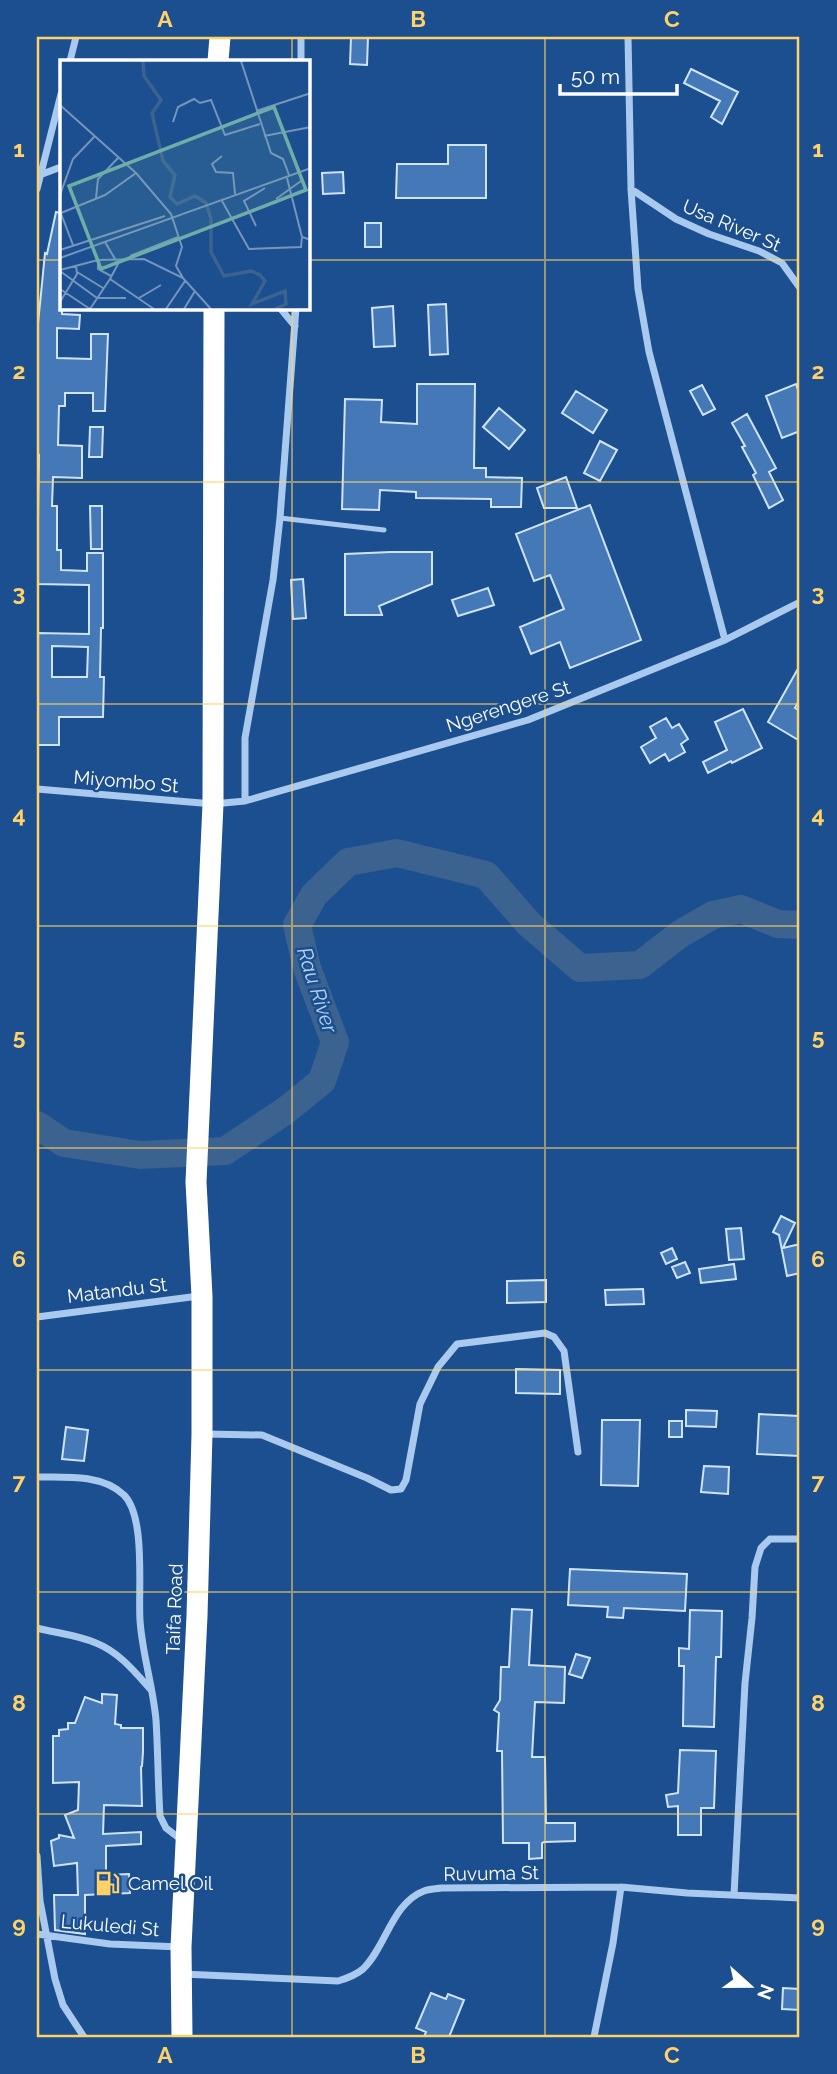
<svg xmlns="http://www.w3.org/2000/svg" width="837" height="2074" viewBox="0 0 837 2074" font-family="Raleway,sans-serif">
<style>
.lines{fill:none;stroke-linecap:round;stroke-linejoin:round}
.river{stroke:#3c6290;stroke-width:28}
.building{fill:#4478b7;stroke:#cfe3fa;stroke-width:2;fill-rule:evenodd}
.lane{stroke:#a9c9ee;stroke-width:5}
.street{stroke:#a9c9ee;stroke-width:7}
.highway{stroke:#fff;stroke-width:21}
.grid{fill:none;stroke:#ffd166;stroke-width:2;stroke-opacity:0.55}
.labels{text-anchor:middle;stroke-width:5;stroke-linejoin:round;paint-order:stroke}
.street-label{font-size:19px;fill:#fff;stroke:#1b4f8f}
.poi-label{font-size:19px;fill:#fff;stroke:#1b4f8f;text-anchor:start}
.water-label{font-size:21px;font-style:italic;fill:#b5d3f5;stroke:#1b4f8f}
.inset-river{fill:none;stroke:#3c6290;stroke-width:3.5}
.inset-road{fill:none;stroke:#7695bc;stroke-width:2}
.view{fill:#6fada8;fill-opacity:0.15;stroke:#6fada8;stroke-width:3.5}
.inset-edge{fill:none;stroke:#fff;stroke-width:3.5}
.neatline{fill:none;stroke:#ffd166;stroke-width:2.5}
.grid-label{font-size:23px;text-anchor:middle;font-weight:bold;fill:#ffd166}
</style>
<rect width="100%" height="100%" fill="#1b4f8f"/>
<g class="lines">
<!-- river -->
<path class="river" d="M37 1125 64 1143 140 1155 225 1151 285 1111 322 1081 335 1042 307 968 297 925 314 895 348 862 397 853 486 875 529 924 580 968 640 965 680 934 713 915 741 909 778 924 800 925"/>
</g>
<!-- building -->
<path class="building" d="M351 37H368L367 65 350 64Z
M691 69 738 92 722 124 711 117 720 101 684 83Z
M448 145H486V198H396L397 164H448Z
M343 172 344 193 323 194 322 173Z
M56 212 61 213 62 314 80 315 79 329 57 328V358L91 359V334H108L105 411H93V393H65V406H59L58 445 82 446V478L53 477 52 506H57V550H61V570L87 571V553H103V628H101L100 677H104L103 717H59V745H37V633L89 634V585L37 584 39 455H37V334L45 253 47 254ZM52 646 88 647 87 677H52Z
M365 223H381V247H365Z
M446 304 448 354 430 355 428 305Z
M393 306 395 346 374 347 372 308Z
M417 384H475L474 468H486V477L522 478 521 507H491V499L416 498V492L380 490 379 510 342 509 345 399 382 400 381 422 417 424Z
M796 384 800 396V431L782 438 766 396Z
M702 385 715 409 703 415 690 391Z
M576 391 607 410 593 433 562 413Z
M499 408 525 430 509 449 483 427Z
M747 414 776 468 769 472 783 500 769 508 753 475 756 473 742 447 745 446 732 423Z
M90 427H103L102 457H89Z
M600 441 617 450 600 481 584 473Z
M566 477 577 508H544L537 488Z
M590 505 641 640 570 668 560 642 531 654 520 627 564 609 550 575 534 581 516 534Z
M90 506H102V549H91Z
M391 552H432V584L379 606 382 615H345V554Z
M303 579 306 618 293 619 291 580Z
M488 588 494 605 458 616 452 600Z
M800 665V699L795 708 800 711V741L768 722Z
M743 709 762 748 732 763 731 761 708 773 703 762 727 750 715 722Z
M666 718 672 728 679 724 688 739 681 744 685 752 669 761 665 754 650 763 641 747 656 738 650 727Z
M781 1216 795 1223 783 1248 800 1244V1273L787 1276 779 1235 773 1232Z
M741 1228 744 1259 729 1260 726 1229Z
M672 1248 677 1259 666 1264 661 1253Z
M685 1262 690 1273 677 1278 672 1267Z
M734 1264 736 1279 701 1283 699 1269Z
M546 1280V1302L507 1303V1281Z
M643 1289 644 1304 606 1305 605 1290Z
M516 1369 560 1370V1394L516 1393Z
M686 1410 717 1411 716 1427 686 1426Z
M759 1414 800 1416V1456L757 1454Z
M602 1420H640L638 1486 601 1485Z
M669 1421H682V1437H669Z
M66 1427 88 1430 84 1461 62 1459Z
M704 1466 729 1467 728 1494 701 1492Z
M570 1569 687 1574 685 1611 624 1608 623 1618 607 1617 608 1607 568 1605Z
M512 1609 532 1610 529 1665 565 1667 564 1703 535 1702 532 1757H545L546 1823H575V1841L544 1842 542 1843V1858L529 1859V1843H503L502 1751H497L499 1713 494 1710 500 1700 501 1667H509Z
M690 1610 722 1611 721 1657H716L714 1727 683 1726 684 1666H679V1648L689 1649Z
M576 1654 590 1658 582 1678 569 1674Z
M102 1694 117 1695 115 1724 121 1725V1728H143V1752L142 1766 141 1767 142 1806 104 1805 103 1834 141 1832V1844L106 1846V1875L129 1874 130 1893 85 1895V1934L55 1930 54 1895H78L77 1863 54 1866 51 1841 59 1838V1835L74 1838 65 1815 78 1810 79 1782 53 1783V1736H59V1730L68 1729V1723H75L85 1697 102 1703Z
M680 1750 716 1751 714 1808H701V1835H678V1806L668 1807 666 1795 678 1793Z
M783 1988 800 1989V2010L782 2009Z
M431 1993 446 1999 448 1994 464 2000 449 2037H424L426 2032 416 2028Z"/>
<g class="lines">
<!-- lane -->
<path class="lane" d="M280 518 384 530"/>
<!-- street -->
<path class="street" d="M628 37 631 189 638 289 649 352 725 640
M70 61 76 37
M301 61V37
M37 176 61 167
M37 189 61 94
M631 189 676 219 709 234 759 251 782 263 800 288
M280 308 295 326
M37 789 213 804 245 801 528 720 725 640 800 602
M245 801V738L273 580 280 518 296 308
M37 1317 199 1296
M206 1434 262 1435 367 1478 391 1490 401 1489 406 1480 420 1404 438 1367 457 1344 545 1333 554 1337 564 1351 578 1452
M37 1477C64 1477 102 1474 124 1495 146 1517 138 1590 140 1620 142 1653 153 1686 156 1720 158 1752 158 1784 160 1816L166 1828 183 1841
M37 1628C56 1633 78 1635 96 1643 119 1652 135 1672 151 1690
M37 1856 40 1901 55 1979 63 2005 84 2037
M734 1895 745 1683 752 1618 755 1567 761 1548 770 1539H800
M37 1934 110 1944 180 1947
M182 1974 338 1981C348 1978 356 1975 363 1969 386 1947 392 1903 424 1891 429 1889 436 1889 441 1888L621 1887 687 1893 800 1898
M594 2037 613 1943 621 1887"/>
<!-- highway -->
<path class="highway" d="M218 61 220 37
M182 2037 181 1947 197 1616 202 1434V1296L196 1182 213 804 214 308"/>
</g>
<!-- grid -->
<path class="grid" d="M292 37V61M545 37V2037M37 260H61M308 260H800M292 308V2037M37 482H800M37 704H800M37 926H800M37 1148H800M37 1370H800M37 1592H800M37 1814H800"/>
<!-- icons -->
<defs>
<symbol id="fuel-bare" viewBox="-9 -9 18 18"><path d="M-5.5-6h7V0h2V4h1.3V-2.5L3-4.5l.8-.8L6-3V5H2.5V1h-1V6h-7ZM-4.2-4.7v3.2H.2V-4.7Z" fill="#ffd166" stroke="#1b4f8f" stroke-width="2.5" paint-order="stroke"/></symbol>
</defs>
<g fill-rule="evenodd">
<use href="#fuel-bare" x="90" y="1866" width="35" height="35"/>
</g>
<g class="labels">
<!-- street labels -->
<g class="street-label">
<text transform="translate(732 225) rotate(23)" y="7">Usa River St</text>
<text transform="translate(508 706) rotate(-18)" y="7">Ngerengere St</text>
<text transform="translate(126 781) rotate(5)" y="7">Miyombo St</text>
<text transform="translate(117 1290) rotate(-7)" y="7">Matandu St</text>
<text transform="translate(174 1609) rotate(-88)" y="7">Taifa Road</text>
<text transform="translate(491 1873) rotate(-1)" y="7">Ruvuma St</text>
<text transform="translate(110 1925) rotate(5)" y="7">Lukuledi St</text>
</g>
<!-- poi labels -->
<g class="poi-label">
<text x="128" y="1890">Camel Oil</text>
</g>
<!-- water labels -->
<g class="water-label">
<text transform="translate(317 990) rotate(72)" y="7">Rau River</text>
</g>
</g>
<!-- overview -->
<g transform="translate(60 60)">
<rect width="250" height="250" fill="#1b4f8f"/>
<path class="inset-river" d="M83 1 84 16 101 40 92 53 103 101 115 115 110 137 117 144 135 136 146 143 151 159V192L164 216 191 211 200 215 205 221 192 244 225 231 226 244 215 249"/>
<path class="inset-road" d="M181 1 211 93 223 99 229 115M0 45 76 113 111 154 122 187 116 206 123 218M196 51 251 33M113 62 118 47 134 39 140 43 151 40 165 75 200 64M204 76 251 67M162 96 152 104 156 112 173 113 175 134M227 118 242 177 251 180M0 135 13 99 35 76M36 138 38 119 59 97M216 139 241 121M162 141 189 189 241 187 242 177M0 151 13 185M1 153 45 135 76 113M196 166 184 141 205 128M45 182 58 204 50 219 94 249M0 190 105 156M70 196 118 177M0 198 251 108M38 200V209L51 216M0 210 38 200 84 199 123 218 151 249M0 211 37 238H66M17 212 43 228M0 229 30 249M79 238 101 225M0 242 17 214 16 205M30 249 50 219M106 249 125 221M124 249 135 231"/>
<path class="view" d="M214 47 246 130 41 209 9 126Z"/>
<rect width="250" height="250" class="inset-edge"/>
</g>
<!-- border -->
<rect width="837" height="2074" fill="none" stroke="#1b4f8f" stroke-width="77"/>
<!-- north arrow -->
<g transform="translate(750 1986) rotate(111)" stroke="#1b4f8f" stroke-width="5" paint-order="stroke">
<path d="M0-5L12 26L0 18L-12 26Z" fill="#ffffff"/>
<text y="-10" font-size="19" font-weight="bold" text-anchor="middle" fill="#ffffff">N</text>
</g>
<!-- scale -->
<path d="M560 84v10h117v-10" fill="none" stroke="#ffffff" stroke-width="3.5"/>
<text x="571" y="84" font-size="21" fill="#ffffff" stroke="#1b4f8f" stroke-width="5" paint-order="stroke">50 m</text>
<rect x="38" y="38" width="760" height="1998" class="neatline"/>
<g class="grid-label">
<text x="165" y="27">A</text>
<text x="418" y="27">B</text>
<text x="672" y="27">C</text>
<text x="19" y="157">1</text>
<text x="818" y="157">1</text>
<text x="19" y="379">2</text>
<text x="818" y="379">2</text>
<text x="19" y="601">3</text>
<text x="818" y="601">3</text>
<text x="19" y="823">4</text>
<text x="818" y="823">4</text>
<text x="19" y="1045">5</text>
<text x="818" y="1045">5</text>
<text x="19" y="1267">6</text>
<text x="818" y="1267">6</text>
<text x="19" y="1489">7</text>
<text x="818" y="1489">7</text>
<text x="19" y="1711">8</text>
<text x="818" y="1711">8</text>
<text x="19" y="1933">9</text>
<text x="818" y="1933">9</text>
<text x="165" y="2063">A</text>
<text x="418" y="2063">B</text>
<text x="672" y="2063">C</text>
</g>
</svg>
